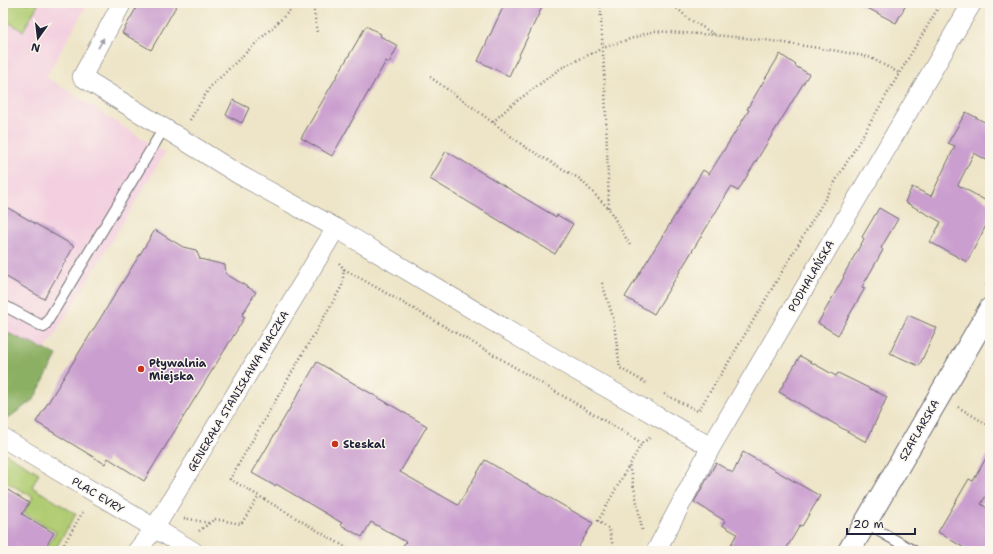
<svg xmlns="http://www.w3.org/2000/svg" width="993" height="554" viewBox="0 0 993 554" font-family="'Shantell Sans',sans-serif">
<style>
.built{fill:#f3cfdf}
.green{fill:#b0cc72;stroke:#697756}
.forest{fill:#8cb064;stroke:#576950}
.building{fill:#ca9fcf}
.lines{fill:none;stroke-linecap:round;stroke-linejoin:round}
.lane-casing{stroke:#69666c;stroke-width:12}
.street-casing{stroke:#69666c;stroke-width:20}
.secondary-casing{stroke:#69666c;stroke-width:24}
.path{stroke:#69666c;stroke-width:2.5;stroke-dasharray:1 3;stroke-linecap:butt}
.lane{stroke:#fff;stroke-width:10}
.street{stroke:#fff;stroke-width:19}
.secondary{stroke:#fff;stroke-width:22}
.oneway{fill:#9c9ca7}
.poi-dot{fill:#c8321e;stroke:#fbf7ec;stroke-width:1.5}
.labels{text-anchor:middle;stroke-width:3;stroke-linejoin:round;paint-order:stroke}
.street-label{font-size:11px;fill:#22223b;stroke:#fbf7ec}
.poi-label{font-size:11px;font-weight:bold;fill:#22223b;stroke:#fbf7ec;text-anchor:start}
</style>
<rect width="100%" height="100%" fill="#fbf7ec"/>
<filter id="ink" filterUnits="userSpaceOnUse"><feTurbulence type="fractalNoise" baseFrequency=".025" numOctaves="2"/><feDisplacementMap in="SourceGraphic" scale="8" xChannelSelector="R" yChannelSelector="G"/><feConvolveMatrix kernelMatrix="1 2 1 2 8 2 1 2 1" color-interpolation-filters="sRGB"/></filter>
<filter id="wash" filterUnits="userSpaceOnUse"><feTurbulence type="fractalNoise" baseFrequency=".012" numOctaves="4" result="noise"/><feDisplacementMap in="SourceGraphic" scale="16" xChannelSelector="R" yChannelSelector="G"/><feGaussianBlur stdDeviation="0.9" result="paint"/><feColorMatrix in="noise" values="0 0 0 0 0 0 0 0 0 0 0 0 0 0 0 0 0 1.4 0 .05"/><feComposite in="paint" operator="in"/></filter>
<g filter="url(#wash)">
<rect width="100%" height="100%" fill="#eee5c8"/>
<!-- built -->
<path class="built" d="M3 3H88L46 77 165 153 3 420Z"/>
<!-- green -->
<path class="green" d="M3 3H39L23 31 3 19Z
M3 452 39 473 32 487 76 514 54 551H45L56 532 24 513 33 497 3 480Z"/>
<!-- forest -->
<path class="forest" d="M3 331 57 355 34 399 3 422Z"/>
<g id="blocks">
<!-- building -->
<path class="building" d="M139 3H178L151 50 122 33Z
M505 3H544L509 76 478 61Z
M858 3H907L896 23Z
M366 26 381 34 380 36 398 46 389 63 386 61 332 156 301 138Z
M780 54 796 65 795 66 809 74 738 191 731 187 654 314 625 297 703 170 709 174 749 110 747 109Z
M233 100 249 108 242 123 226 115Z
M966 112 990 125V162L974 153 958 185 990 203V218L967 262 930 242 941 222 905 202 912 187 931 196 955 146 948 143Z
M446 151 556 217 557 215 573 224 555 254 430 179Z
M3 205 74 246 44 299 3 275Z
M879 208 898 219 881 248 883 250 862 287 865 288 838 335 818 323 844 277 843 276 864 239 862 237Z
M155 230 183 247 196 250 200 259 225 265 226 274 256 292 242 315 245 317 144 481 108 458 105 464 36 422Z
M908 315 937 328 919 366 890 353Z
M800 356 836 376 838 373 887 397 866 442 779 392Z
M317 362 427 426 400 472 458 505 485 460 593 523 576 551H414L403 545 406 542 371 522 362 537 341 525 342 523 276 484 275 486 252 473Z
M990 451V489L981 504 990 510V551H969L938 532 969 479 973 481Z
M743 452 820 496 802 526 800 525 785 551H727L737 534 722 525 725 521 694 502 716 463 733 473Z
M3 487 29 503 22 514 54 533 43 551H3Z"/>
</g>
</g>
<g filter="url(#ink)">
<use href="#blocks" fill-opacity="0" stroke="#69666c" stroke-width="1"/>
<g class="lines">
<defs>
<path id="lane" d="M3 305 44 327 164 128
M865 523 914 551"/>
<path id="street" d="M122 3 82 77 238 174 336 228 549 355 711 447
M3 438 193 551
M137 551 154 529 336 228
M656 551 711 447 972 3"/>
<path id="secondary" d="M849 551 990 309"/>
</defs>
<!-- lane casing -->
<use href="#lane" class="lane-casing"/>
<!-- street casing -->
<use href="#street" class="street-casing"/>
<!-- secondary casing -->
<use href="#secondary" class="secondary-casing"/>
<!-- path -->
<path class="path" d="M313 3 317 33
M600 3 605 87 609 208
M671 3 689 19 714 34
M430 77 475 109 525 147 580 179 609 209 630 245
M190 120 210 87 298 3
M493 122 509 107 561 68 603 48 654 31 714 35 765 40 832 50 869 57 899 73
M339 263 344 269 484 349 642 443
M344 269 342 286 230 479 352 551
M602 283 613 317 620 368 646 383
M986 286 990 280
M664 394 698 411 728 363 941 3
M3 403 4 405 7 418
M958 407 990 426
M184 518 209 523
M642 530 635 492 629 466 642 443 651 437
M199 531 215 519 241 524 259 496
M60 551 84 510
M614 551 609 529 598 521 628 467"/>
<!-- lane -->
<use href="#lane" class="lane"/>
<!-- street -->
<use href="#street" class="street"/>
<!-- secondary -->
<use href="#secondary" class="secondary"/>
</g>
<!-- one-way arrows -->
<defs><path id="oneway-solid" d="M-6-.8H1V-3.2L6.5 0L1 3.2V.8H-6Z"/></defs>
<use class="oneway" href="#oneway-solid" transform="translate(101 43) rotate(-61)"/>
</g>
<!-- markers -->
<g class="poi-dot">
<circle cx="141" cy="369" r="4"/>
<circle cx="335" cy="444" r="4"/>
</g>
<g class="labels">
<!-- street labels -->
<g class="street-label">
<text transform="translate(811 276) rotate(-60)" y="4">PODHALAŃSKA</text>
<text transform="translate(238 391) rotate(-59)" y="4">GENERAŁA STANISŁAWA MACZKA</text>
<text transform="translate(919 430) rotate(-60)" y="4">SZAFLARSKA</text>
<text transform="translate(98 495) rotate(31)" y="4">PLAC EVRY</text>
</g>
<!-- poi labels -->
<g class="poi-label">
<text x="149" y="367">Pływalnia<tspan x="149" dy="13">Miejska</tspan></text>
<text x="343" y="448">Steskal</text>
</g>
</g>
<!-- margin -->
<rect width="993" height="554" fill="none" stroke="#fbf7ec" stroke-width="16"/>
<!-- north arrow -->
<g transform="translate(38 38) rotate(194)" stroke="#fbf7ec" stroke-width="3" paint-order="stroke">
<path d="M0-3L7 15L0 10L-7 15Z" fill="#22223b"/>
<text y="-6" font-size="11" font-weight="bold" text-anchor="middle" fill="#22223b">N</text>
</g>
<!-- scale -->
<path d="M847 528v6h68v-6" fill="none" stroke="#22223b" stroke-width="2"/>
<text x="853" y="528" font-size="12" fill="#22223b" stroke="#fbf7ec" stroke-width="3" paint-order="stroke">20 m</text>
</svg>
